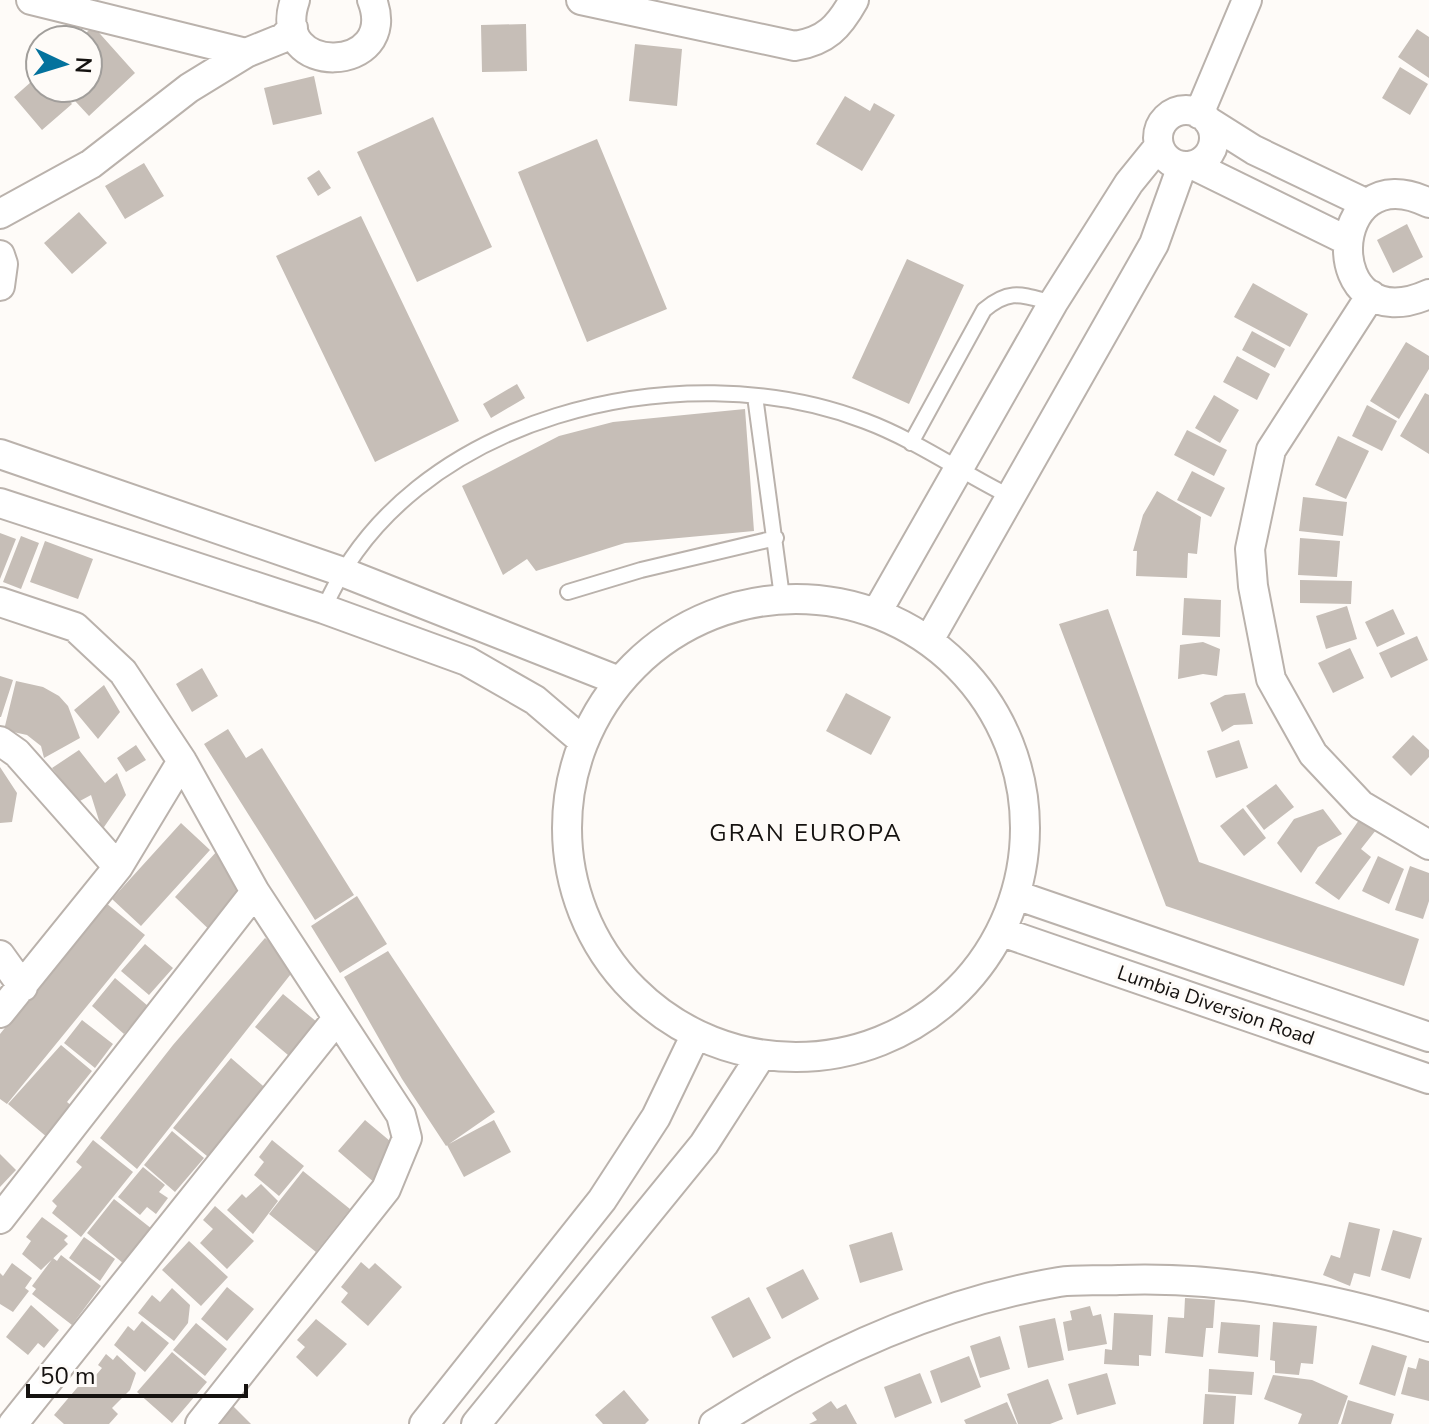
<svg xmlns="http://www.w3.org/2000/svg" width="1429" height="1424" viewBox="0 0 1429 1424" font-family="'Nunito Sans',sans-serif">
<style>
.building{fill:#c6beb7}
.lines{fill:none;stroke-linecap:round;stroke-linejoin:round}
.service-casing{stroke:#bab2ac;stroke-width:18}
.minor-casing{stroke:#bab2ac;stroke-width:32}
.service{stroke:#fff;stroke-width:14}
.minor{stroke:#fff;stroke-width:28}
.labels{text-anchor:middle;stroke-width:7;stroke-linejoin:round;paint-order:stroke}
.street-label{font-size:20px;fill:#151210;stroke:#fefbf8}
.quarter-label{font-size:24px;letter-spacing:2px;fill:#151210;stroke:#fefbf8}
</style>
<rect width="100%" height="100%" fill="#fefbf8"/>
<!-- building -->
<path class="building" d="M526 24 527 71 482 72 481 25Z
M93 26 135 73 89 116 63 88H88V40H79Z
M1417 29 1429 37V78L1398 57Z
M635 44 682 49 677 106 629 101Z
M1400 67 1428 84 1410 115 1382 98Z
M40 74V88H58L72 104 42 130 14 97Z
M314 76 322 114 273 125 264 88Z
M845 96 870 111 874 103 895 115 862 171 816 144Z
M433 117 492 247 417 282 357 152Z
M597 139 667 309 587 342 518 172Z
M144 163 164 196 125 219 105 186Z
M319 170 331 188 318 196 307 178Z
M79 212 107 243 72 274 44 243Z
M361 216 459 421 375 462 276 256Z
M1407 224 1423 257 1393 273 1377 240Z
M907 259 964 285 909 404 852 378Z
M1253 283 1308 314 1290 347 1234 317Z
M1252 331 1285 349 1275 368 1242 350Z
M1406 342 1429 356V369L1399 419 1370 401Z
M1237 356 1270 374 1257 400 1223 382Z
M517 384 525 398 491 418 483 404Z
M1425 393 1429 395V454L1400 436Z
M1214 395 1239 410 1220 443 1195 428Z
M1367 405 1397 421 1382 451 1352 436Z
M745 409 754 531 625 543 536 571 527 559 503 575 462 486 559 436 613 422Z
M1187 430 1227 450 1214 476 1174 455Z
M1338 436 1369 451 1346 499 1315 485Z
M1192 471 1225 488 1211 517 1177 500Z
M1157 491 1201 517 1197 554 1188 553 1187 578 1136 576 1137 551H1133L1143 515Z
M1303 497 1347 502 1343 536 1299 531Z
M0 533 16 539 0 579Z
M21 536 39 543 21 589 3 582Z
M1300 538 1340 541 1337 577 1298 575Z
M45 541 93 559 78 599 30 582Z
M1300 580 1352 581 1351 604 1300 603Z
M1184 598 1221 600 1220 637 1182 635Z
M1347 606 1357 639 1326 649 1316 616Z
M1108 609 1199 862 1419 939 1404 986 1166 906 1059 624Z
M1393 609 1405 634 1377 647 1365 622Z
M1417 636 1428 660 1391 678 1379 653Z
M1203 642 1220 649 1217 676 1203 674 1178 679 1180 645Z
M1350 648 1364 678 1333 693 1318 663Z
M202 668 218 696 192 712 176 684Z
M0 676 13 680 1 717H0Z
M16 681 43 687 59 696 68 706 80 738 44 758 41 746 27 735 4 730Z
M104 685 120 712 98 739 74 710Z
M846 693 891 717 871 755 826 731Z
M1245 693 1253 724 1234 725 1222 732 1210 703 1225 695Z
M228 729 246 758 262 748 354 895 315 920 204 744Z
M1413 735 1429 750V757L1411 776 1392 757Z
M1239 740 1248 768 1216 778 1207 751Z
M136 745 146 760 126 772 117 758Z
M79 750 105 783 117 773 126 795 102 830 91 795 78 802 52 768Z
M0 767 17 793 12 822 0 823Z
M1276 784 1294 807 1264 830 1246 806Z
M1243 808 1266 838 1244 856 1220 826Z
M1323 809 1342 834 1318 847 1301 873 1277 843 1294 819Z
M1359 820 1376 830 1361 849 1371 857 1339 900 1315 883Z
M181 823 210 850 141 926 112 899Z
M218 850 247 897 217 937 175 897Z
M1378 856 1404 869 1389 904 1362 891Z
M1410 866 1429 873V901L1423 919 1395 910Z
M357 896 387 944 340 973 311 926Z
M106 903 145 935 7 1104 0 1099V1034Z
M265 938 298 965 137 1169 100 1138 173 1045Z
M145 944 173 968 149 995 121 971Z
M388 951 495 1112 446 1146 402 1079 344 977Z
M115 978 148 1006 124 1034 92 1006Z
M283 994 323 1027 295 1061 255 1027Z
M82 1020 113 1044 95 1068 64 1043Z
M61 1045 92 1071 67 1102 73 1107 48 1138 8 1104Z
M231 1058 270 1092 213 1161 173 1128Z
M365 1120 403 1152 376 1184 338 1151Z
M494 1120 511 1152 464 1177 447 1145Z
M172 1131 204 1158 175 1192 144 1165Z
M93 1140 133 1172 81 1237 52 1213 57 1206 52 1201 82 1167 76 1162Z
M272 1140 304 1166 279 1196 254 1175 264 1162 259 1157Z
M0 1154 16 1170 0 1187Z
M143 1167 165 1185 159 1192 168 1198 156 1214 147 1207 140 1215 118 1197Z
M303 1171 350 1209 316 1252 269 1214Z
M261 1184 278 1201 253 1234 227 1210 242 1194 246 1198Z
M114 1199 152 1229 124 1264 87 1233Z
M215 1206 254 1241 227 1269 200 1243 213 1229 203 1220Z
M42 1217 68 1236 64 1240 68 1244 41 1270 22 1254 31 1241 26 1237Z
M1349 1222 1380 1229 1370 1277 1354 1273 1350 1286 1323 1275 1331 1255 1340 1258Z
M1393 1230 1422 1238 1410 1279 1381 1270Z
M892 1232 903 1270 860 1283 849 1245Z
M84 1237 115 1259 100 1281 69 1258Z
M189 1241 228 1277 201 1306 162 1270Z
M61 1255 101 1286 72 1325 32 1294 36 1289 32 1286 53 1258 57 1261Z
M361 1262 369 1269 375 1263 402 1287 368 1326 341 1302 348 1293 341 1287Z
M12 1263 32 1278 25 1288 29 1291 13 1312 0 1304V1273L3 1276Z
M803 1269 819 1299 782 1319 766 1288Z
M227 1287 254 1309 227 1341 201 1319Z
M172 1288 190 1305 188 1323 174 1341 138 1313 152 1295 160 1302Z
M749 1297 771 1338 733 1358 711 1317Z
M1185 1298 1215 1300 1213 1328H1206L1203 1357 1165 1353 1168 1317 1184 1318Z
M31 1305 59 1330 44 1348 38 1343 28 1355 6 1337Z
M1090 1306 1093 1316 1101 1314 1107 1344 1068 1351 1063 1322 1072 1320 1070 1311Z
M1114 1313 1153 1315 1151 1356 1139 1355V1366L1104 1364 1105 1349 1112 1350Z
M1055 1318 1064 1360 1028 1368 1019 1326Z
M316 1319 347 1344 317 1377 296 1357 305 1347 297 1340Z
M142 1321 169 1343 145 1372 114 1345 128 1326 134 1331Z
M1221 1322 1260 1325 1258 1357 1218 1353Z
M1273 1322 1317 1326 1313 1364 1301 1363 1299 1375 1275 1373V1361L1270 1360Z
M196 1323 227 1349 205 1376 173 1350Z
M1000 1336 1010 1369 980 1378 970 1346Z
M1372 1345 1407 1356 1395 1396 1359 1384Z
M172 1352 207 1382 172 1423 137 1392Z
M106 1354 113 1360 117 1355 136 1373 130 1390 112 1408 118 1414 109 1424H64L54 1415 82 1382 91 1381 102 1368 98 1365Z
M969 1356 981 1387 941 1403 930 1371Z
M1419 1358 1429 1361V1401L1401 1394 1408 1367 1416 1369Z
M1209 1369 1254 1372 1252 1395 1208 1392Z
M920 1373 932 1403 895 1418 884 1387Z
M1107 1373 1116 1404 1077 1415 1068 1384Z
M1273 1375 1312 1380 1348 1396 1338 1424H1298L1302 1414 1264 1399Z
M1048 1379 1063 1419 1050 1424H1018L1007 1394Z
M624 1390 649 1420 645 1424H603L595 1415Z
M1205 1394 1236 1396 1234 1424H1203Z
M1348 1400 1394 1414 1391 1424H1341Z
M831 1401 837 1409 846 1404 857 1424H809L817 1420 812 1413Z
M1007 1402 1017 1424H966L964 1420Z
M233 1406 251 1424H216Z"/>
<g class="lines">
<defs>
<path id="service" d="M755 396 782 597
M911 443 984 310C1010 288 1022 295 1053 303
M568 592 641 570 776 538
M324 609C406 416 681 350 865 421 916 440 962 473 1011 497"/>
<path id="minor" d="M31 0 246 53
M295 0C268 79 401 74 372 0
M581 0 795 46C826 41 839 27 854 0
M1158 138a28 28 0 1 1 56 0a28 28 0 1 1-56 0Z
M1199 114 1247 0
M1208 121 1254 150 1367 204
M1193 165 1346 240
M1429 203C1324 151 1318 344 1429 294
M0 214 91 164 189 88 246 53 283 38 293 28
M0 255 3 264 0 286
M1371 295 1271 450 1250 549 1253 586 1271 679 1313 754 1361 805 1429 845
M0 454 340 571 619 681
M0 503 324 609 467 661 535 700 583 741
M567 828a229 229 0 1 1 458 0a229 229 0 1 1-458 0Z
M0 602 75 627 123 672 182 761 255 892 401 1115 407 1138 386 1189 200 1424
M877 612 1053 303 1129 183 1159 146
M929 640 1154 244 1182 166
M0 741 17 753 118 867
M1016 895 1429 1037
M1002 932 1429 1079
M0 955 23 987
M0 1013 118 867 182 761
M0 1219 255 892
M13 1424 336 1020
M424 1424 602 1200 656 1117 695 1036
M476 1424 704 1144 760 1057
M714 1424C819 1357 935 1303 1059 1282 1078 1279 1100 1281 1119 1280 1225 1276 1328 1297 1429 1327"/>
</defs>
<!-- service casing -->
<use href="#service" class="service-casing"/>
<!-- minor casing -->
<use href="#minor" class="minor-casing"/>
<!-- service -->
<use href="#service" class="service"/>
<!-- minor -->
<use href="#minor" class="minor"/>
</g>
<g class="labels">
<!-- street labels -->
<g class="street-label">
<text transform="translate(1216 1005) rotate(19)" y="7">Lumbia Diversion Road</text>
</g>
<!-- quarter labels -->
<g class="quarter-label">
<text x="806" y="841">GRAN EUROPA</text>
</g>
</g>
<!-- north arrow -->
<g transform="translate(64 64) rotate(94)"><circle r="38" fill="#fefbf8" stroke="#a19e9b" stroke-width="2"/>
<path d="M0-6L14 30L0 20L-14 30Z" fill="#04729d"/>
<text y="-12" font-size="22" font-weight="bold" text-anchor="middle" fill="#151210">N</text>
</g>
<!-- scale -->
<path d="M28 1384v12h218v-12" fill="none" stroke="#151210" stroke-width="4"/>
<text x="40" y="1384" font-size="24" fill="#151210" stroke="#fefbf8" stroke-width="6" paint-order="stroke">50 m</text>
</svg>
